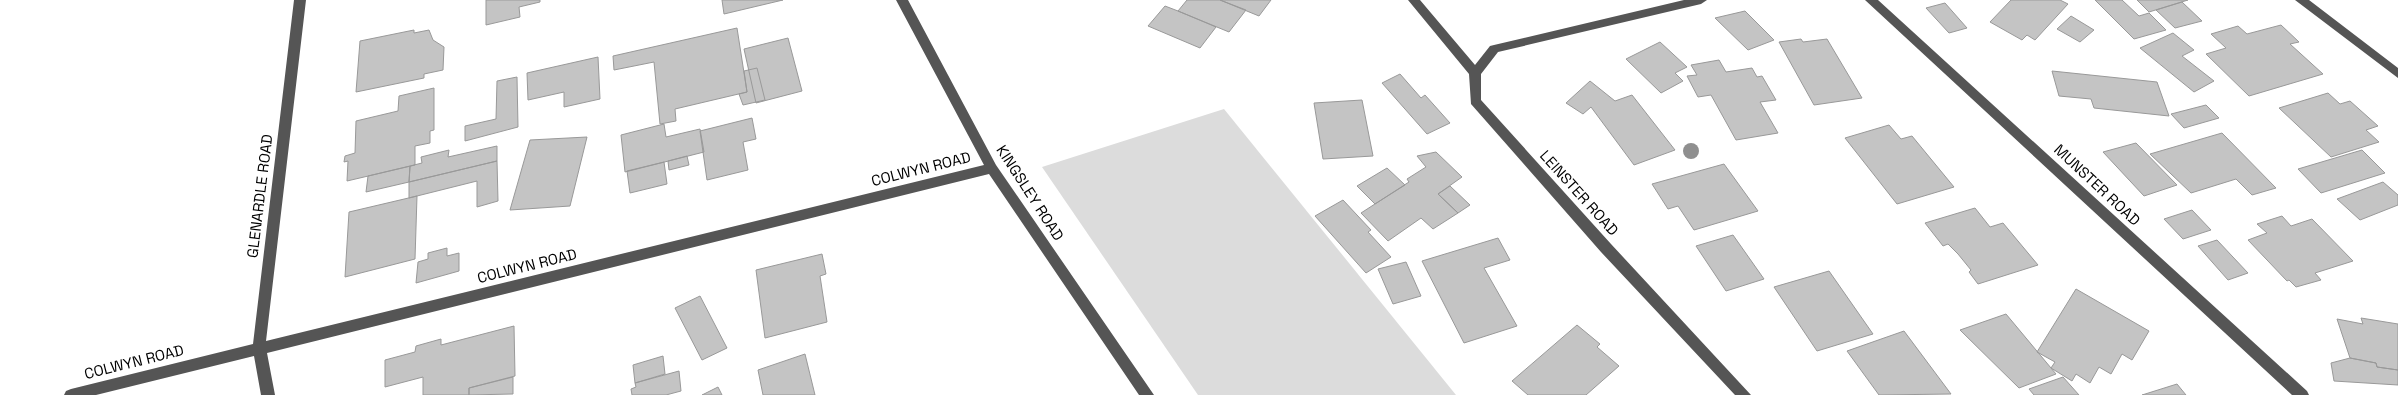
<svg xmlns="http://www.w3.org/2000/svg" width="2398" height="395" viewBox="0 0 2398 395" font-family="'Space Grotesk',sans-serif">
<style>
.green{fill:#dcdcdc}
.building{fill:#c4c4c4;stroke:#999}
.lines{fill:none;stroke-linecap:round;stroke-linejoin:round}
.minor{fill:#555;fill-rule:evenodd}
.tree{fill:#8f8f8f}
.labels{text-anchor:middle;stroke-width:4;stroke-linejoin:round;paint-order:stroke}
.street-label{font-size:15px;fill:#000;stroke:#fff}
</style>
<rect width="100%" height="100%" fill="#fff"/>
<!-- green -->
<path class="green" d="M1224 109 1456 395H1198L1042 167Z"/>
<!-- building -->
<path class="building" d="M486 0H540V2L519 7 520 17 486 25Z
M722 0H783L724 14Z
M1187 0H1220L1246 10 1229 32 1178 11Z
M1220 0H1271L1259 16Z
M2011 0H2060L2068 4 2035 40 2027 35 2022 40 1990 22Z
M2095 0H2122L2139 16 2149 13 2166 30 2134 39Z
M2137 0H2188L2149 12Z
M2182 2 2202 21 2175 28 2156 10Z
M1945 3 1967 28 1949 33 1926 8Z
M1165 6 1178 11 1216 27 1200 48 1148 26Z
M1745 11 1774 40 1748 50 1715 18Z
M2071 16 2094 30 2080 42 2057 29Z
M2281 25 2299 42 2290 44 2323 74 2249 96 2206 54 2226 48 2211 34 2238 26 2247 34Z
M737 28 747 92 675 109 676 121 660 124 654 62 614 70 613 56Z
M414 30V33L429 30 433 40 444 47 443 70 424 74V78L356 92 360 41Z
M2173 33 2194 50 2182 56 2214 81 2194 92 2140 48Z
M788 38 802 91 756 103 744 49Z
M1801 39 1803 42 1827 39 1862 98 1814 105 1779 42Z
M1660 42 1687 67 1675 73 1683 81 1661 93 1626 59Z
M598 57 600 99 564 107V92L528 100 527 73Z
M1719 60 1726 72 1752 68 1757 77 1762 76 1776 100 1760 102 1778 133 1736 140 1711 95 1698 97 1687 76 1697 75 1691 65Z
M757 68 765 100 743 105 739 94 747 92 744 71Z
M2052 71 2157 82 2169 116 2094 108 2091 99 2059 96Z
M1400 74 1421 98 1425 95 1450 123 1427 134 1382 83Z
M517 77 518 127 465 141V126L496 119 497 81Z
M1590 81 1615 101 1632 95 1675 150 1634 165 1591 107 1583 114 1566 103Z
M434 88V130L430 131V143L415 146V165L347 181 348 161 344 162 345 156 355 153 356 121 398 111 399 96Z
M2328 93 2340 104 2350 101 2378 126 2366 130 2379 142 2331 157 2279 108Z
M1362 100 1373 156 1323 159 1314 103Z
M2206 105 2219 118 2184 128 2171 114Z
M752 118 756 139 743 142 748 170 707 180 700 131Z
M664 124 666 137 700 129 704 152 625 172 621 135Z
M1889 125 1901 139 1912 136 1954 187 1897 204 1845 138Z
M2222 133 2276 188 2252 195 2236 179 2191 193 2150 154Z
M587 137 570 206 510 210 530 140Z
M2136 143 2177 185 2144 196 2103 152Z
M497 146V161L409 182 410 166 422 163 421 157 449 150 448 157Z
M2362 150 2385 173 2321 193 2298 169Z
M1436 152 1462 177 1438 194 1458 213 1433 229 1421 218 1388 241 1361 213 1409 182 1407 179 1426 167 1417 156Z
M687 156 689 165 669 170 668 161Z
M497 161 498 201 477 207V181L409 198V182Z
M664 162 667 184 630 193 627 171Z
M1724 164 1758 211 1694 230 1678 206 1668 209 1652 184Z
M410 166 409 182 366 192 368 176Z
M1387 168 1405 185 1375 204 1357 186Z
M2383 182 2398 195V205L2360 220 2337 199Z
M1450 186 1470 205 1458 213 1438 194Z
M417 196 415 259 345 277 349 212Z
M1343 200 1371 230 1368 232 1391 257 1366 273 1315 216Z
M1975 208 1990 227 2003 223 2038 265 1978 284 1969 272 1971 270 1958 254 1948 244 1943 246 1925 223Z
M2192 210 2211 230 2183 239 2164 219Z
M2282 216 2291 226 2312 219 2353 261 2315 273 2321 280 2296 287 2289 280 2287 281 2248 240 2267 233 2257 224Z
M1733 235 1764 279 1726 291 1696 246Z
M1498 238 1510 260 1484 268 1517 326 1464 343 1422 261Z
M2217 240 2248 273 2228 280 2198 246Z
M447 248V256L459 253V271L416 283 418 262 428 259V253Z
M822 254 826 274 820 276 827 322 765 338 756 270Z
M1406 262 1421 296 1393 304 1378 269Z
M1829 271 1873 334 1817 351 1774 287Z
M2076 289 2149 331 2132 360 2122 354 2111 374 2099 367 2090 383 2076 374 2072 381 2051 368 2055 362 2037 352Z
M700 296 727 348 702 360 675 308Z
M2006 314 2056 374 2019 388 1960 330Z
M2361 318 2398 324V370L2377 367 2376 363 2350 358 2337 319 2363 324Z
M1577 325 1600 344 1597 347 1619 366 1586 395H1528L1512 381Z
M514 326 515 376 469 388V395H423V377L385 387V360L415 352 416 346 441 339V345Z
M1904 331 1951 394 1879 395 1847 351Z
M805 354 815 395H763L758 370Z
M663 356 665 374 635 383 633 365Z
M2350 358 2376 363 2377 367 2398 370V385L2334 381 2331 363Z
M679 371 681 391 666 395H632L631 389 636 387 635 383Z
M513 377V394L469 395V388Z
M2063 377 2079 395H2034L2029 389Z
M2177 384 2186 395H2142Z
M718 387 722 395H702Z"/>
<g class="lines">
<!-- minor -->
<path class="minor" d="M294 0H306L266 341 984 165 896 0H908L996 165 1154 395H1139L989 174 267 353 275 395H261L254 356 96 395H64L66 391 71 389 253 344Z
M1408 0H1420L1475 65 1490 46 1494 45 1684 0H1707L1701 4 1498 52 1481 74V100L1611 244 1751 395H1735L1601 252 1471 104 1469 74Z
M1865 0H1878L2307 391 2309 395H2292Z
M2295 0H2309L2398 68V78Z"/>
</g>
<!-- trees -->
<circle class="tree" cx="1691" cy="151" r="8"/>
<g class="labels">
<!-- street labels -->
<g class="street-label">
<text transform="translate(921 169) rotate(-14)" y="5">COLWYN ROAD</text>
<text transform="translate(2097 185) rotate(43)" y="5">MUNSTER ROAD</text>
<text transform="translate(1030 193) rotate(57)" y="5">KINGSLEY ROAD</text>
<text transform="translate(1579 193) rotate(48)" y="5">LEINSTER ROAD</text>
<text transform="translate(260 196) rotate(-83)" y="5">GLENARDLE ROAD</text>
<text transform="translate(527 266) rotate(-14)" y="5">COLWYN ROAD</text>
<text transform="translate(134 362) rotate(-14)" y="5">COLWYN ROAD</text>
</g>
</g>
</svg>
